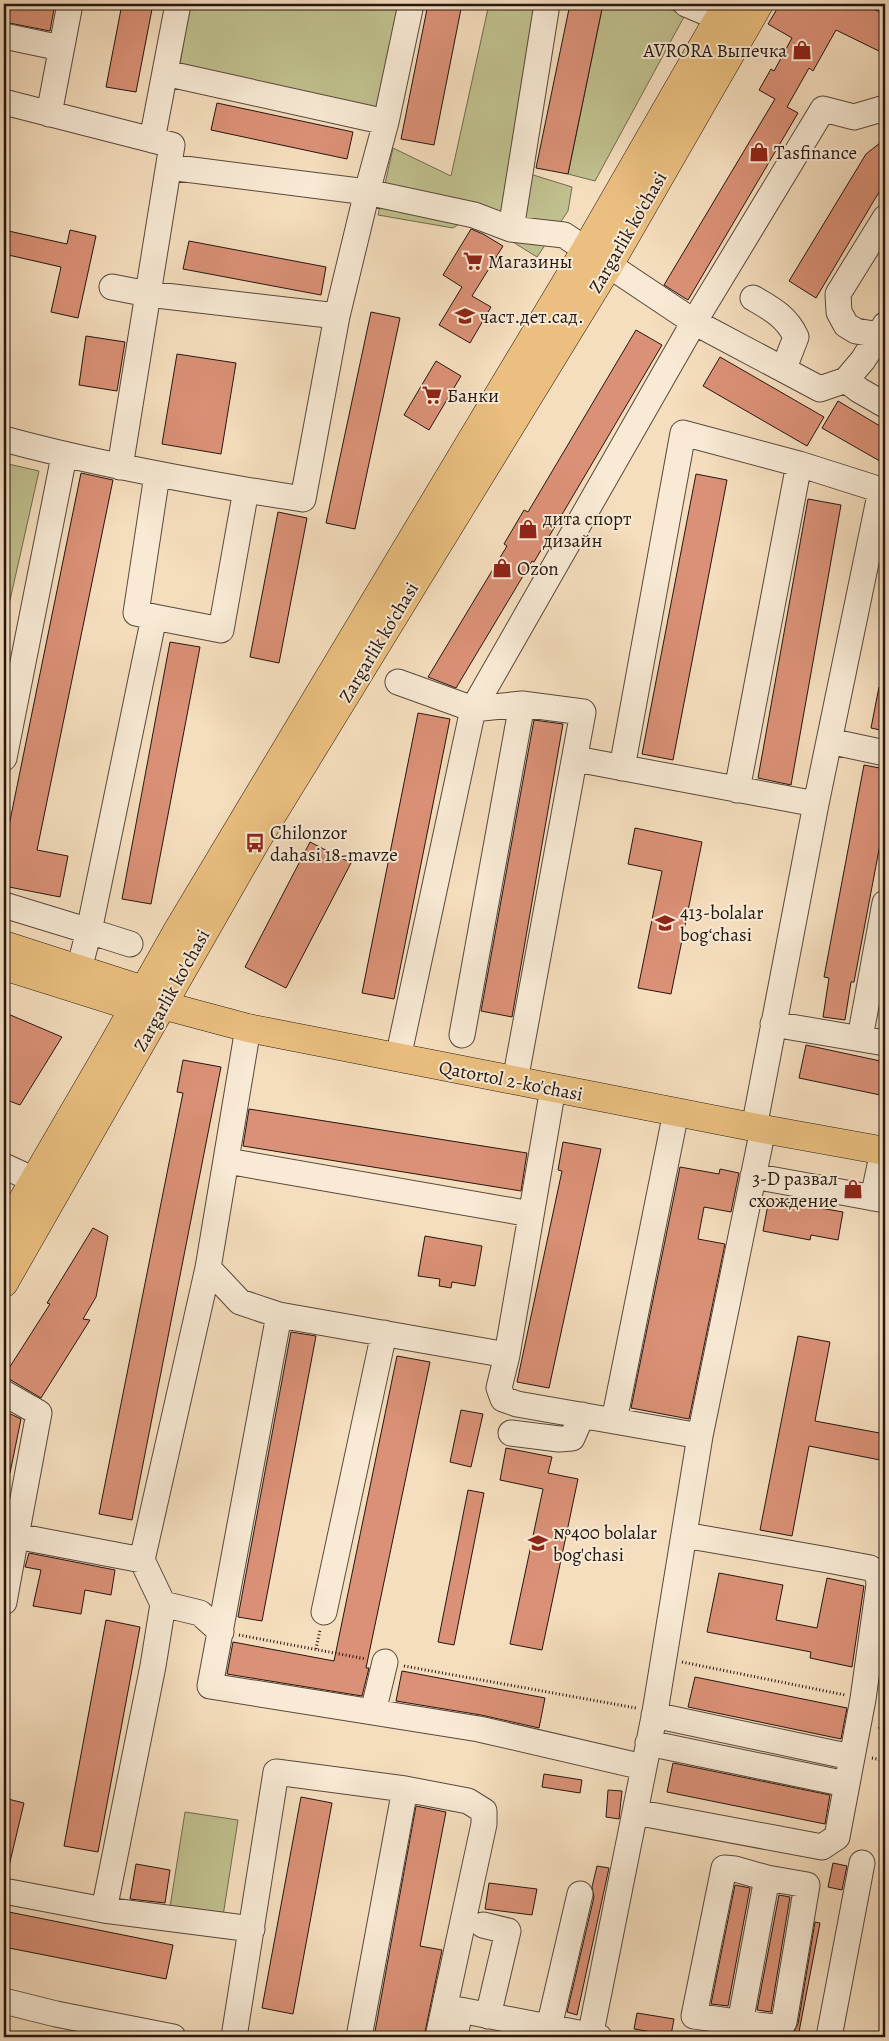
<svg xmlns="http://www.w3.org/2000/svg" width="889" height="2041" viewBox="0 0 889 2041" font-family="Alegreya,serif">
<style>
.green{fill:#c0c08e;stroke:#726b50}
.building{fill:#db9177;stroke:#241611}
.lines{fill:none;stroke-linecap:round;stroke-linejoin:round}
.minor-casing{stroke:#58483c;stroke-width:27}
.major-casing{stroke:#241611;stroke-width:29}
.path{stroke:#241611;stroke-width:3;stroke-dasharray:1 2.5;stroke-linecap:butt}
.minor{stroke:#f8ead5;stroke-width:25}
.major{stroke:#eabf7f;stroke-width:28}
.labels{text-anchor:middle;stroke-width:4;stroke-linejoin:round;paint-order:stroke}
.poi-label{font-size:19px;fill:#241611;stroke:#f8ead5;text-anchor:start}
.street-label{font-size:19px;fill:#241611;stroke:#f8ead5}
</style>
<rect width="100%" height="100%" fill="#f5debe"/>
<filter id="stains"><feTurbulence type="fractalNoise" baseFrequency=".004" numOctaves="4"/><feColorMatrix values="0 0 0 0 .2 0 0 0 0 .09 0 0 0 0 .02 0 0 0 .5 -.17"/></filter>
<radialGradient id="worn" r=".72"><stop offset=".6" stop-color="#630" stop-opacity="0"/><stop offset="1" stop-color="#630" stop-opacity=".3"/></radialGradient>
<!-- green -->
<path class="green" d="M190 4H400L377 109 177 81Z
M489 4H551L517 170 572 187 568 211 537 257 471 216 453 228 378 215 393 148 451 176Z
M603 4H657L685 15 595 181 568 174Z
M4 463 39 471 4 627Z
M185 1812 238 1820 223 1916 170 1907Z"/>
<!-- building -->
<path class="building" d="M4 4H55L50 31 4 22Z
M122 4H153L136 92 106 87Z
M428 4H462L434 145 401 139Z
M570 4H603L568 174 536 168Z
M780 4H862L885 14V54L836 30 813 71 809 68 787 107 798 113 688 300 664 285 775 99 759 90 771 69 774 71 792 38 768 24Z
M217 103 353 132 347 159 211 130Z
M885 139V182L816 298 789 281 866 154Z
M471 229 483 234 503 246 472 296 491 307 470 343 439 325 462 287 443 275Z
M4 230 67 244 70 230 96 236 78 318 51 312 61 267 4 254Z
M189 241 326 267 321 295 183 269Z
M371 312 400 318 355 529 326 523Z
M636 330 662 345 534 562 532 561 456 688 428 677 507 546 504 544 524 510 528 512Z
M86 336 125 342 117 391 79 385Z
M177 354 236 363 221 454 162 444Z
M720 357 824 417 807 446 703 386Z
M436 361 461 376 429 430 404 415Z
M838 401 885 429V464L822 428Z
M81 473 113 480 37 850 68 856 60 897 4 886V850Z
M696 474 727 480 673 760 642 754Z
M808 499 841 505 791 785 758 778Z
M278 512 307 518 279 663 250 657Z
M170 642 200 647 151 904 122 899Z
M879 687 885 688V731L871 728Z
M418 713 450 719 394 999 362 993Z
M534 720 563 724 512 1017 481 1011Z
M864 765 885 769V818L854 982H851L845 1020 823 1017 829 978 824 977Z
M635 828 702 842 671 994 638 988 662 871 628 864Z
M310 842 351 863 286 988 245 967Z
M8 1014 62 1037 20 1105 4 1099V1026Z
M806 1045 885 1062V1096L799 1078Z
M183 1060 221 1067 132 1520 99 1514 183 1093 177 1092Z
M249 1109 527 1153 521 1191 243 1146Z
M563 1142 601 1149 549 1388 517 1382 562 1171 558 1170Z
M680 1167 719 1174 720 1169 739 1173 731 1212 704 1207 698 1239 725 1244 689 1419 631 1408Z
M769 1199 843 1212 838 1240 811 1235 810 1240 763 1231Z
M93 1228 108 1236 96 1297 83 1319 90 1320 41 1398 4 1376 50 1304 47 1303Z
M425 1236 482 1246 475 1286 452 1282 451 1288 439 1286 440 1279 418 1276Z
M291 1332 316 1336 262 1621 238 1617Z
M798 1336 830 1342 815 1421 885 1434V1461L809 1446 792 1536 760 1530Z
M397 1356 430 1362 366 1668H369L362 1696 227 1674 233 1642 334 1661Z
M461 1410 483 1414 471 1467 450 1462Z
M4 1411 21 1419 10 1473 4 1472Z
M506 1448 552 1457 548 1473 578 1479 542 1650 510 1644 543 1489 500 1480Z
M468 1490 484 1493 454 1645 438 1642Z
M29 1553 115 1570 111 1595 85 1590 81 1614 33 1606 41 1570 25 1567Z
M719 1573 783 1585 776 1620 817 1628 827 1578 864 1586 852 1667 810 1658 811 1652 707 1632Z
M106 1620 140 1627 98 1852 64 1846Z
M402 1671 545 1698 539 1728 481 1715 396 1701Z
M695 1677 847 1708 841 1739 688 1707Z
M673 1763 830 1795 825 1824 667 1792Z
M544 1774 582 1780 580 1793 542 1787Z
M608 1790 622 1791 619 1819 606 1817Z
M301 1797 332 1803 293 2014 262 2008Z
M4 1798 24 1803 9 1866 4 1865Z
M416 1806 446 1812 420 1946 442 1950 424 2037H374Z
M833 1863 847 1866 842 1890 828 1887Z
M136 1864 170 1870 165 1903 130 1899Z
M597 1866 609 1868 577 2015 567 2012 594 1897 592 1887Z
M489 1883 537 1889 532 1915 485 1909Z
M735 1885 750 1888 728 2006 711 2004Z
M779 1895 790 1897 771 2012 757 2010Z
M4 1911 173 1945 166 1979 4 1947Z
M815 1922 820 1923 798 2037H791L798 2024Z
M637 2013 674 2019 671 2035 634 2029Z"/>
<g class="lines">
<defs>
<path id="minor" d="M686 4 719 18
M4 36 61 48
M165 73 386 122
M4 102 172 145 120 467
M49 114 70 4
M152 140 178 4
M169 167 367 192 474 215 511 229 564 235 694 322 820 389 846 380 859 390 885 405
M511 229 547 4
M112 287 148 294 337 316
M753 298C772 309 787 317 796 337L784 368
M879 335 856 331 846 325 839 312 838 294 885 218
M846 380 863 360 885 325
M4 439C84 461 164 476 246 490
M154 617 221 630 246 490 303 499 337 316 367 192 386 122 411 4
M398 682 473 709 522 704
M829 741 885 753
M4 758 64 456
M576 759 816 804
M622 768 683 433 799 464 881 490 885 489
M737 790 799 464
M4 905 89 931 79 969
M130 944 89 931 154 617 136 613 157 475
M773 1024 885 1043
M462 1035 522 704 583 712 515 1081
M860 1038 885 903
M398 1058 473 709 694 322 823 109 854 117 885 108
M553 1088 507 1355 499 1388 503 1399 517 1404 700 1436
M754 1128 816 804 881 490
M227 1161 531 1214
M4 1166 34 1180
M753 1176 885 1200
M873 1198 883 1151
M208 1268 240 1302 279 1315
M507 1355 279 1315 210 1686 479 1729 643 1767
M4 1393 39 1413 16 1536 142 1560 208 1268 248 1028
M614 1421 676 1112
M511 1433 559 1439 572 1438 582 1415
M4 1602 16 1536
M163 1604 200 1613 221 1632
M324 1612 384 1333
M373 1712 385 1662
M654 1715 851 1757
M648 1743 846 1784
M635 1812 822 1847 837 1837 863 1699 879 1585 878 1574 870 1568 828 1560 684 1535
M4 1891 104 1910 252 1929
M104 1910 153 1666 163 1604 142 1560
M483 1925 508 1931 488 2016
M4 2001 56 2014 173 2037
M740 2023 767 1878 735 1869 724 1868 694 2016 780 2028 784 2022 807 1885 767 1878
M549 2027 580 1894
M234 2037 276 1772 405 1789 468 1801 484 1811V1824L438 2037
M359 2037 405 1789
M455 2037 460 2010 599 2037
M590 2037 655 1712 700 1436 763 1129
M829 2037 862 1863"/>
<path id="major" d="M4 945 144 990 162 1005 248 1028 763 1129 885 1151
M4 966 134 1007 151 1005
M4 1232 114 1043 176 933 586 249 727 4
M4 1283 255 843 609 265 759 4"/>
</defs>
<!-- minor casing -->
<use href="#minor" class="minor-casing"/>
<!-- major casing -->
<use href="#major" class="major-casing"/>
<!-- path -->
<path class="path" d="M239 1635 366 1659
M316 1649 320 1630
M682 1662 845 1695
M404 1666 636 1708
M879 1727 885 1737
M872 1758 885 1761"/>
<!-- minor -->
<use href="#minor" class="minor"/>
<!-- major -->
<use href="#major" class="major"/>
</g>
<!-- icons -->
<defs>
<symbol id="shop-bare" viewBox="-9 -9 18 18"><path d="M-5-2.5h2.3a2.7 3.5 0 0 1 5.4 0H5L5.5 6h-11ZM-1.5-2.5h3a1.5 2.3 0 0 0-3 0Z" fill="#8f2418" stroke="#f8ead5" stroke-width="2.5" paint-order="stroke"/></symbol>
<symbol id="supermarket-bare" viewBox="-9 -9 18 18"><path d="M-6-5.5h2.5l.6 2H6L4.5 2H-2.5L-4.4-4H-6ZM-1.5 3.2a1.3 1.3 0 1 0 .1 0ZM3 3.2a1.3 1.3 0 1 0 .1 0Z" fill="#8f2418" stroke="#f8ead5" stroke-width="2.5" paint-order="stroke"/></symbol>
<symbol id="school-bare" viewBox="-9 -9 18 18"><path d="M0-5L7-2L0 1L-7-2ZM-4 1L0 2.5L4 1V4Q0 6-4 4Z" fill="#8f2418" stroke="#f8ead5" stroke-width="2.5" paint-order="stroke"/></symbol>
<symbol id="bus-bare" viewBox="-9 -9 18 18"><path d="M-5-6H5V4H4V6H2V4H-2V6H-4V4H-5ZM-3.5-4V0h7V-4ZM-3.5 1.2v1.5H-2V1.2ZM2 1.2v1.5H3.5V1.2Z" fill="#8f2418" stroke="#f8ead5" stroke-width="2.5" paint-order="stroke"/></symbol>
</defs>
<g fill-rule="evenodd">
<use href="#shop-bare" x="788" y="36" width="28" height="28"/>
<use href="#shop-bare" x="745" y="138" width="28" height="28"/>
<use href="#supermarket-bare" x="459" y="247" width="28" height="28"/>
<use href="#school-bare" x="451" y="302" width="28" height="28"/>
<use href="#supermarket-bare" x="418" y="381" width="28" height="28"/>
<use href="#shop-bare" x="514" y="515" width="28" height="28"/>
<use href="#shop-bare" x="488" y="554" width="28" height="28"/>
<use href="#bus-bare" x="241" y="829" width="28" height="28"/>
<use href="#school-bare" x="651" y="909" width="28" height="28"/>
<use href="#shop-bare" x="839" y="1175" width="28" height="28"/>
<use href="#school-bare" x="524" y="1529" width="28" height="28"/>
</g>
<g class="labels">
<!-- poi labels -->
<g class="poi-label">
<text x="787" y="57" text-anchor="end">AVRORA Выпечка</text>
<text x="774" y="159">Tasfinance</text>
<text x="488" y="268">Магазины</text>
<text x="480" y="323">част.дет.сад.</text>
<text x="447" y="402">Банки</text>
<text x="543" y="525">дита спорт<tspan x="543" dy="22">дизайн</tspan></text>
<text x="517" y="575">Ozon</text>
<text x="270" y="839">Chilonzor<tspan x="270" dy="22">dahasi 18-mavze</tspan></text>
<text x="680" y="919">413-bolalar<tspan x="680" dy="22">bogʻchasi</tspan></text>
<text x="838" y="1185" text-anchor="end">3-D развал<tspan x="838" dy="22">схождение</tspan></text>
<text x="553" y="1539">№400 bolalar<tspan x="553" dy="22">bog'chasi</tspan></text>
</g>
<!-- street labels -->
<g class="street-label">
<text transform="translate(627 232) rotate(-60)" y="7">Zargarlik ko'chasi</text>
<text transform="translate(378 642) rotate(-59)" y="7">Zargarlik ko'chasi</text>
<text transform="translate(171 990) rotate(-61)" y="7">Zargarlik ko'chasi</text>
<text transform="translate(511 1080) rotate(11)" y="7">Qatortol 2-ko'chasi</text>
</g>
</g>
<!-- margin -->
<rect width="889" height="2041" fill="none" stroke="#f5debe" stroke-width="20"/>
<rect x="5" y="5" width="879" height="2031" fill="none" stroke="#241611" stroke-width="2.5"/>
<rect x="10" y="10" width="869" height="2021" fill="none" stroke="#241611"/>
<rect width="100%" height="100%" filter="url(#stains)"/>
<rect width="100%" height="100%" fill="url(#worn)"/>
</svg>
